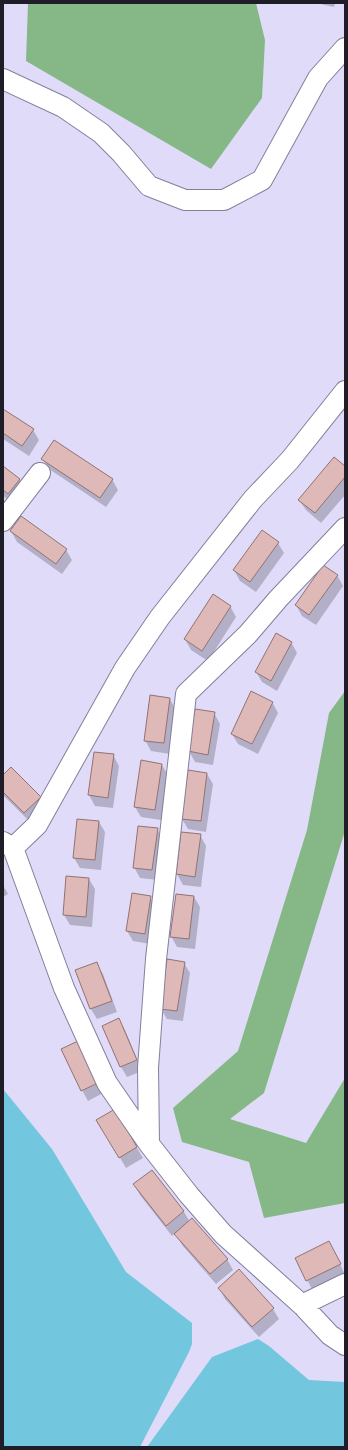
<svg xmlns="http://www.w3.org/2000/svg" width="348" height="1450" viewBox="0 0 348 1450" font-family="'Source Sans 3',sans-serif">
<style>
.forest{fill:#86b887}
.water{fill:#72c7de}
.shadow{fill:#0003}
.building{fill:#deb9b8;stroke:#937271}
.lines{fill:none;stroke-linecap:round;stroke-linejoin:round}
.street-casing{stroke:#847f9b;stroke-width:22}
.street{stroke:#fff;stroke-width:20}
</style>
<rect width="100%" height="100%" fill="#e0dbf9"/>
<!-- forest -->
<path class="forest" d="M28 3H256L265 40 262 98 211 169 26 61Z
M345 691V831L264 1093 230 1119 306 1143 345 1078V1203L264 1218 249 1162 182 1142 173 1108 238 1051 307 830 329 713Z"/>
<!-- water -->
<path class="water" d="M3 1089 52 1149 126 1272 192 1323V1344L189 1352 140 1447H3Z
M258 1339 269 1346 309 1380 345 1382V1447H147L212 1357Z"/>
<!-- shadow -->
<path class="shadow" d="M316 3H335L334 7Z
M3 410 33 430 39 440 29 456 3 439Z
M43 459 112 479 118 490 106 507 49 469Z
M345 467V495L321 523 306 510 299 500Z
M3 468 19 479 25 490 15 504 3 496Z
M11 531 66 550 72 560 62 574 17 542Z
M278 543 284 553 256 592 240 581 234 570Z
M337 575 343 586 316 625 302 616 296 605Z
M230 606 236 617 208 661 191 650 185 639Z
M291 642 297 653 277 691 262 682 256 672Z
M151 697 170 699 176 710 170 754 151 751 145 740Z
M272 702 278 713 258 754 238 744 232 734Z
M214 713 220 724 213 765 195 762 189 751Z
M95 753 113 755 119 766 113 808 95 806 89 795Z
M162 765 168 775 161 820 141 817 135 807Z
M207 774 213 784 206 832 188 829 182 819Z
M3 776 40 798 46 808 31 823 3 795Z
M99 822 105 832 101 870 80 868 74 858Z
M157 829 163 840 158 880 140 878 134 867Z
M200 835 206 846 201 887 183 885 177 874Z
M89 879 95 889 92 927 70 925 64 915Z
M3 885 8 894 3 897Z
M150 897 156 908 150 944 133 941 127 931Z
M194 897 200 907 195 949 177 947 171 936Z
M96 963 103 974 117 1012 97 1019 91 1009 77 971Z
M184 963 190 973 183 1021 167 1019 161 1009Z
M119 1020 125 1030 142 1071 127 1077 121 1067 103 1026Z
M78 1042 103 1093 88 1101 82 1090Z
M114 1110 143 1158 126 1168 98 1120Z
M152 1171 184 1212 190 1222 227 1259 233 1270 216 1284 182 1245 175 1233 172 1236 140 1195 134 1184Z
M335 1253 345 1275 313 1291 296 1259Z
M219 1288 273 1309 279 1319 259 1337 225 1299Z"/>
<!-- building -->
<path class="building" d="M3 409 34 429 22 446 3 433Z
M54 440 113 479 100 498 41 459Z
M334 457 345 466V477L315 513 298 500Z
M3 466 20 479 8 494 3 490Z
M21 516 67 549 56 564 10 531Z
M262 530 279 542 250 582 233 570Z
M323 565 338 575 309 615 295 605Z
M213 594 231 606 202 651 184 639Z
M276 633 292 642 271 681 255 672Z
M251 691 273 702 252 744 231 734Z
M150 695 170 698 164 743 144 741Z
M195 709 215 712 208 755 188 751Z
M94 752 114 754 108 798 88 795Z
M141 760 162 764 155 810 134 807Z
M11 767 41 797 24 813 3 792V775Z
M188 770 207 773 201 821 181 819Z
M77 819 99 821 95 860 73 858Z
M138 826 158 828 152 870 133 868Z
M181 832 201 834 195 877 176 874Z
M66 876 89 878 86 917 63 915Z
M132 893 151 896 145 934 126 931Z
M176 894 194 896 189 939 170 937Z
M167 959 185 962 177 1011 160 1009Z
M97 962 112 1001 90 1009 75 970Z
M119 1018 137 1060 120 1067 102 1026Z
M78 1041 98 1083 81 1091 61 1049Z
M115 1109 137 1147 119 1158 96 1120Z
M152 1170 184 1211 166 1226 133 1184Z
M192 1218 228 1259 210 1274 174 1234Z
M329 1241 341 1264 306 1281 295 1258Z
M239 1269 274 1308 252 1327 218 1288Z"/>
<g class="lines">
<defs>
<path id="street" d="M3 79 63 107 101 133 121 153 149 186 185 200H224L262 180 318 78 345 48
M3 521 40 473
M3 842 13 848 64 988 107 1083 149 1144 189 1195 223 1234 302 1305 330 1335 345 1345
M13 848 37 825 125 668 160 617 253 499 290 460 345 391
M149 1144 148 1068 156 959 186 694 248 634 278 599 345 528
M302 1305 345 1284"/>
</defs>
<!-- street casing -->
<use href="#street" class="street-casing"/>
<!-- street -->
<use href="#street" class="street"/>
</g>
<!-- border -->
<rect width="348" height="1450" fill="none" stroke="#1f1d28" stroke-width="8"/>
</svg>
